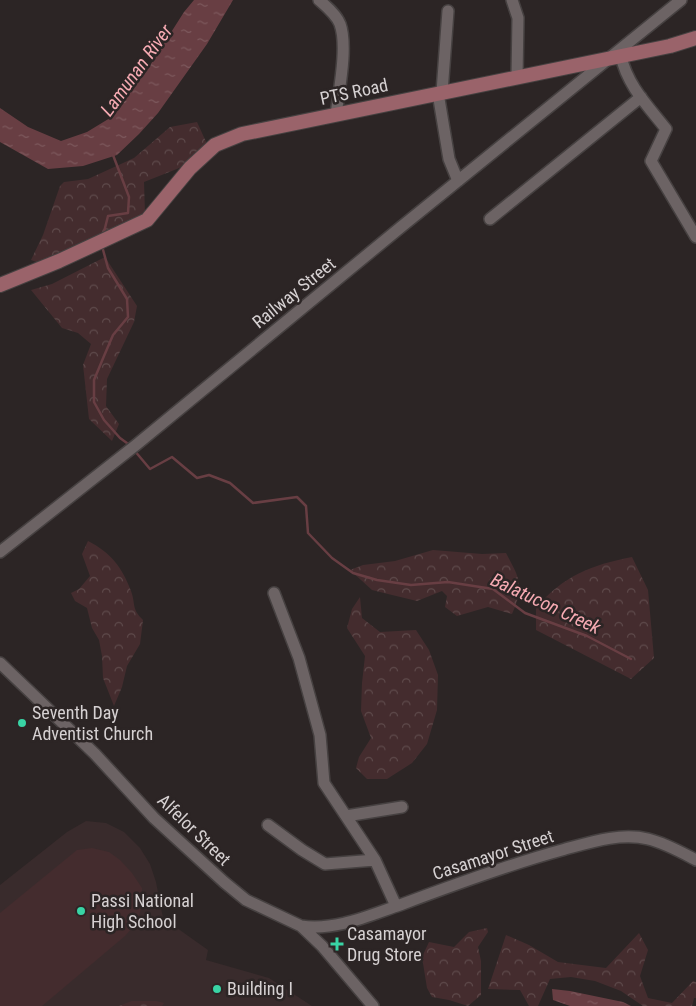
<svg xmlns="http://www.w3.org/2000/svg" width="696" height="1006" viewBox="0 0 696 1006" font-family="'Roboto Condensed',sans-serif">
<style>
.built{fill:#392b2c}
.forest{fill:url(#forest-crowns)}
.garden{fill:#442c2e}
.water{fill:url(#water-ripples)}
.lines{fill:none;stroke-linecap:round;stroke-linejoin:round}
.stream{stroke:#683e43;stroke-width:2.5}
.minor-casing{stroke:#464141;stroke-width:14}
.major-casing{stroke:#464141;stroke-width:16}
.minor{stroke:#6c6364;stroke-width:11}
.major{stroke:#9a636a;stroke-width:14}
.poi-dot{fill:#39d4a5;stroke:#2c2525;stroke-width:2}
.labels{text-anchor:middle;stroke-width:5;stroke-linejoin:round;paint-order:stroke}
.street-label{font-size:18px;fill:#d6d1d2;stroke:#2c2525}
.poi-label{font-size:18px;fill:#d6d1d2;stroke:#2c2525;text-anchor:start}
.water-label{font-size:19px;font-style:italic;fill:#f7abb3;stroke:#2c2525}
</style>
<defs>
<pattern id="forest-crowns" width="20" height="18" patternUnits="userSpaceOnUse" patternTransform="scale(1.25)"><rect width="20" height="18" fill="#442c2e"/><path d="M2 6a3 3 0 1 1 6 0M12 15a3 3 0 1 1 6 0" fill="none" stroke="#5e4a4b"/></pattern>
<pattern id="water-ripples" width="26" height="14" patternUnits="userSpaceOnUse" patternTransform="scale(1.25)"><rect width="26" height="14" fill="#683e43"/><path d="M2 4q2-2 4 0t4 0M15 11q2-2 4 0t4 0" fill="none" stroke="#7d595d"/></pattern>
</defs>
<rect width="100%" height="100%" fill="#2c2525"/>
<!-- built -->
<path class="built" d="M86 821 106 823 124 832 140 848 150 864 156 882 163 918 208 950 206 960 269 978 312 1006H0V885L67 832Z"/>
<!-- forest -->
<path class="forest" d="M197 122 207 144 197 161 144 182 145 214 39 263 31 260 43 235 60 186 64 182 88 179 134 158 170 127Z
M105 257 137 306 134 322 107 379 106 406 119 424 112 441 89 419 83 365 91 344 78 333 62 328 31 290 52 284Z
M88 541C111 553 122 567 131 591 136 605 131 608 143 620L140 644 127 666 122 687 114 706 103 678 102 656 99 640 92 628 87 608 75 601 71 593 79 589 90 576 82 554Z
M433 550 482 554 506 553C519 578 525 585 512 614L488 607 457 616 445 607 447 596 442 591 417 601 388 594 372 590 350 570 363 565 395 561Z
M632 557 648 590 654 658 631 679 536 630V608C563 576 591 565 632 557Z
M360 597 362 618 380 632 416 630 429 650 438 675 437 710 427 744 412 763 387 779H367L356 768 359 757 371 738 361 711 362 683 365 656 347 628 352 609Z
M487 928 488 932 478 947 481 961V995L468 1006 449 1000 432 997 427 988 422 957 429 942 454 947 469 932Z
M639 933 648 950 640 976 648 998 672 1003 693 981 696 982V998H694L692 1006H643L621 991 595 981 571 977 550 979 538 1006H529L520 990 488 989 506 935 529 945 558 962 606 968Z
M132 1001H156L164 1003 162 1006H119Z"/>
<!-- garden -->
<path class="garden" d="M92 848 109 852 120 860 132 873 142 888V904L138 921 125 936 42 1006H0V913L77 850Z"/>
<!-- water -->
<path class="water" d="M194 0H233L207 44 158 113 139 134 117 155 83 166 48 169 0 142V108L28 127 61 141 87 132 110 118 132 87 149 67 184 12Z
M552 989 570 991 623 1002 631 1006H570L553 1000Z"/>
<g class="lines">
<!-- stream -->
<path class="stream" d="M103 236 108 216 128 213 129 197 113 155
M102 246 108 268 127 299 128 317 113 335 104 356 94 380V402L104 420 120 438 131 446
M134 450 150 469 172 457 197 478 209 475 230 483 253 503 297 497 306 506 308 533 332 558 353 573 377 580 411 585 448 582 493 589 525 613 587 636 631 659"/>
<defs>
<path id="minor" d="M319 0C326 6 336 14 340 24 348 46 339 90 336 115
M512 0 518 18 517 77
M621 56C627 85 648 106 666 129L651 161 696 237
M442 92 448 11
M438 93 449 159 458 181
M490 219 641 97
M0 552 136 445 401 227 681 0
M274 593 299 658 320 735 324 783 375 860 396 906
M0 663 95 754 154 818 224 882 246 900 301 926 322 946 373 1006
M346 816 402 807
M268 825 302 850 325 864 375 860
M301 926C335 931 368 916 400 905 453 885 507 865 562 850 588 843 620 832 648 839 665 843 681 852 696 860"/>
<path id="major" d="M0 285 59 261 147 220 190 168 215 145 242 134 670 46 696 38"/>
</defs>
<!-- minor casing -->
<use href="#minor" class="minor-casing"/>
<!-- major casing -->
<use href="#major" class="major-casing"/>
<!-- minor -->
<use href="#minor" class="minor"/>
<!-- major -->
<use href="#major" class="major"/>
</g>
<!-- markers -->
<g class="poi-dot">
<circle cx="22" cy="723" r="5"/>
<circle cx="81" cy="911" r="5"/>
<path d="M334.5 936.5h5v5h5v5h-5v5h-5v-5h-5v-5h5z"/>
<circle cx="217" cy="989" r="5"/>
</g>
<g class="labels">
<!-- street labels -->
<g class="street-label">
<text transform="translate(354 92) rotate(-12)" y="6">PTS Road</text>
<text transform="translate(294 293) rotate(-39)" y="6">Railway Street</text>
<text transform="translate(194 830) rotate(44)" y="6">Alfelor Street</text>
<text transform="translate(493 855) rotate(-18)" y="6">Casamayor Street</text>
</g>
<!-- poi labels -->
<g class="poi-label">
<text x="32" y="719">Seventh Day<tspan x="32" dy="21">Adventist Church</tspan></text>
<text x="91" y="907">Passi National<tspan x="91" dy="21">High School</tspan></text>
<text x="347" y="940">Casamayor<tspan x="347" dy="21">Drug Store</tspan></text>
<text x="227" y="995">Building I</text>
</g>
<!-- water labels -->
<g class="water-label">
<text transform="translate(136 70) rotate(-54)" y="7">Lamunan River</text>
<text transform="translate(546 603) rotate(25)" y="7">Balatucon Creek</text>
</g>
</g>
</svg>
